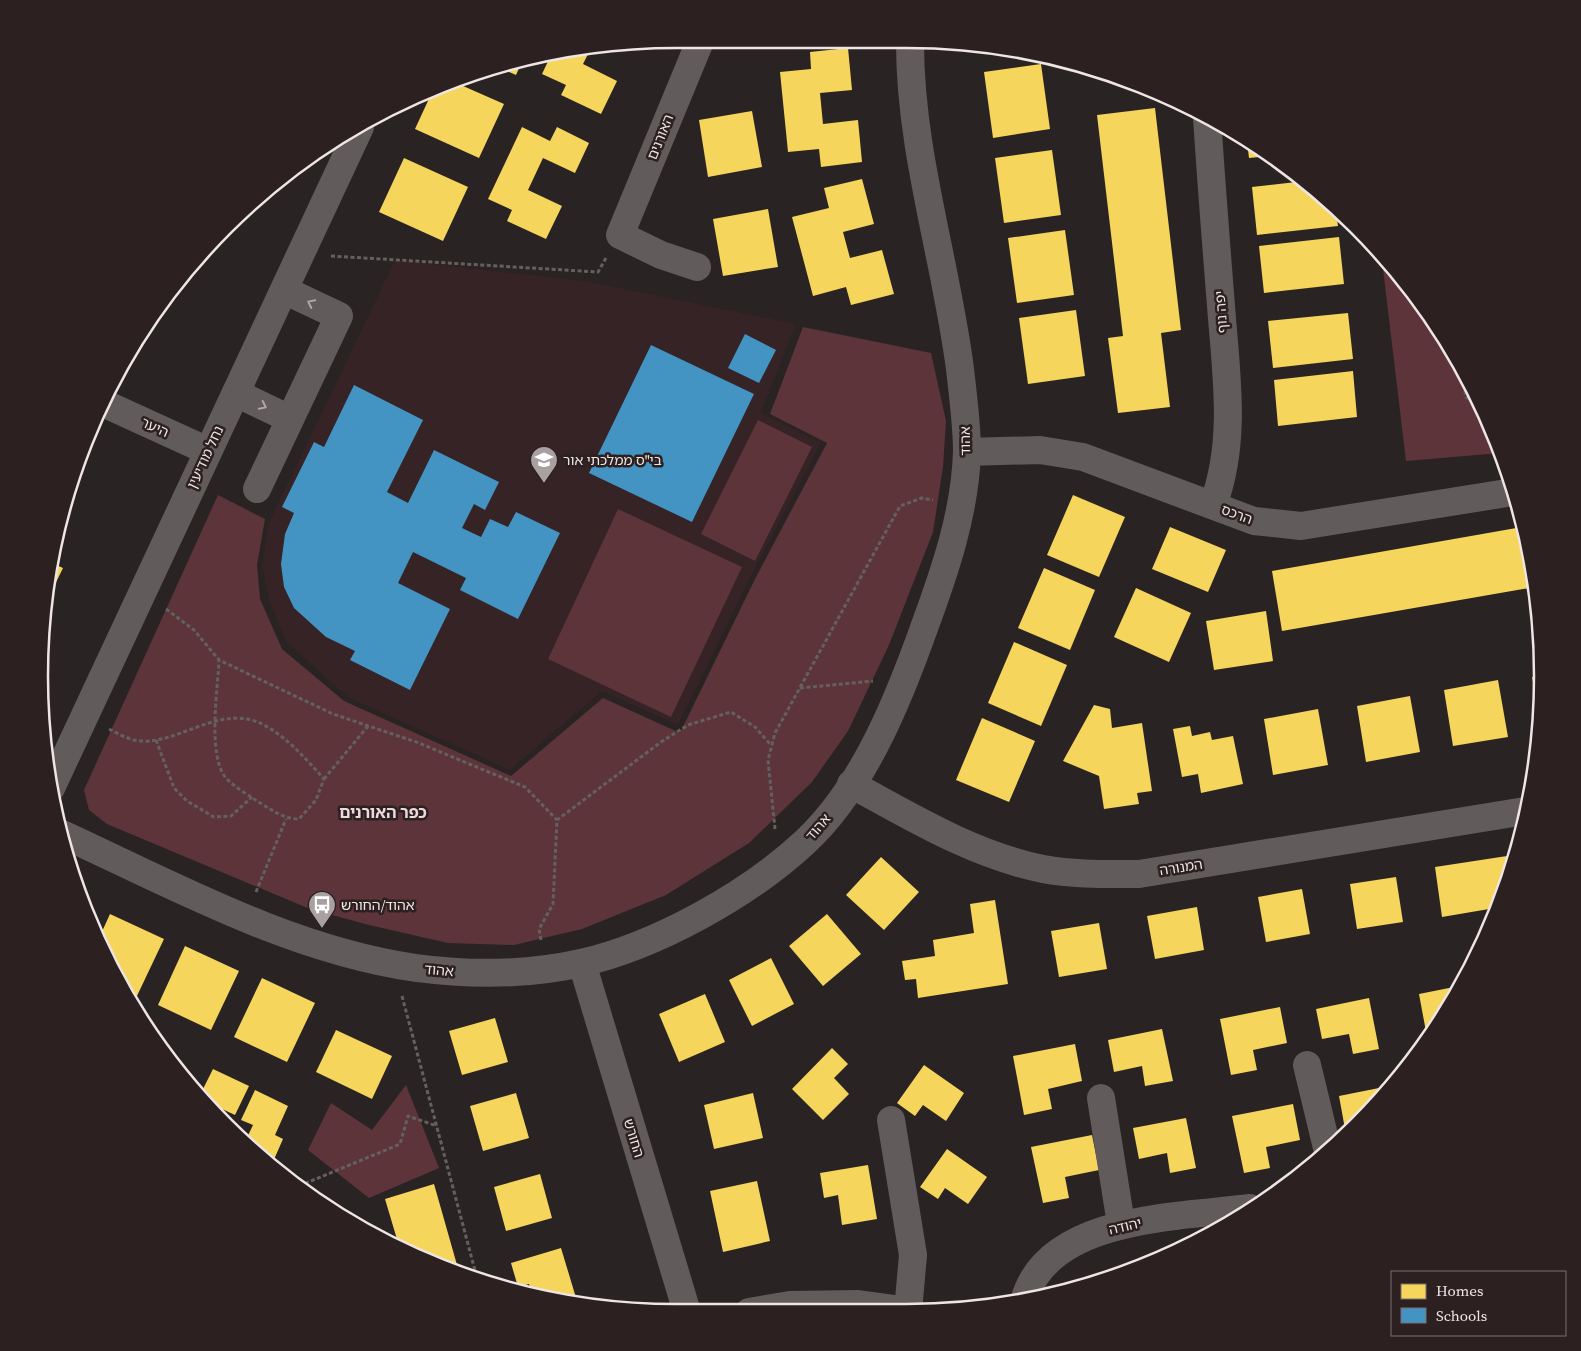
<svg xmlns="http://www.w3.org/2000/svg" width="1581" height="1351" viewBox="0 0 1581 1351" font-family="'Source Serif 4','Noto Sans Hebrew',serif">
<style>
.built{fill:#352325}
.green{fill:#5d343a}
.homes{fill:#f6d55c}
.schools{fill:#4393c3}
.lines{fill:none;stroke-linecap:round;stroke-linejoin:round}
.path{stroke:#656060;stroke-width:3;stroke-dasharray:4 2.5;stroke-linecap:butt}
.minor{stroke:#615b5c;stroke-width:28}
.oneway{stroke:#afa7a7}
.labels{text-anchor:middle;stroke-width:5;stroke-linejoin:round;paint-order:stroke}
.street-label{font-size:14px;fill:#eee5e5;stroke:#2d2021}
.poi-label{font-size:14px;fill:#eee5e5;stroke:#2d2021;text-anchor:start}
.quarter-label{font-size:16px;font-weight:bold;fill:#ecd9da;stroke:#2d2021}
.rim{fill:none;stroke:#eee5e5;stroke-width:2.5}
</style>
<rect width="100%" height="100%" fill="#2a2324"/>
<!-- built -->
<path class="built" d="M395 260 585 281 796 324 761 413 821 443 748 582 678 725 602 691 510 770 349 698 286 642 269 600 262 567 268 525Z"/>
<!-- green -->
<path class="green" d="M1381 252 1457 357 1500 453 1406 461Z
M803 327 931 353 946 421 943 467 933 532 889 645 848 731 812 782 749 843 666 895 582 929 514 945 448 943 369 925 310 909 107 824 89 810 84 790 218 495 265 519 257 565 260 599 282 649 344 701 511 776 603 698 680 733 755 579 827 443 770 414Z
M758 420 812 447 755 561 701 534Z
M618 509 742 567 671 717 548 659Z
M406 1085 439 1168 369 1198 308 1150 331 1103 372 1130Z"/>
<!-- homes -->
<path class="homes" d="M848 48 852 90 820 93 823 124 858 120 862 162 821 167 819 149 788 152 780 72 811 69 810 52Z
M590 50 583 64 617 81 601 114 561 95 566 85 542 74 551 55Z
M523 59 516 75 495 66 511 60Z
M1041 64 1050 129 993 138 984 72Z
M1100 70 1110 72 1134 83 1099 76Z
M454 82 504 104 479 158 415 129 433 90Z
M1155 108 1181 330 1161 333 1170 407 1118 413 1108 338 1123 336 1097 115Z
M752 111 762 167 708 177 699 120Z
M522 127 550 141 557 127 589 143 575 173 543 158 528 190 562 206 546 239 507 221 512 210 488 199Z
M1247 142 1270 156 1249 158Z
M1052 150 1061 215 1004 223 995 158Z
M404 158 468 187 443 241 379 212Z
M862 179 874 224 843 232 850 258 882 250 894 294 851 305 846 287 813 296 792 217 829 208 824 188Z
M1305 181 1336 211 1338 226 1257 235 1252 187Z
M768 209 778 267 723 276 713 219Z
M1065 230 1074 295 1017 303 1008 238Z
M1339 237 1344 284 1264 293 1259 246Z
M1076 310 1085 376 1028 384 1019 318Z
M1348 313 1353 359 1273 368 1268 321Z
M1353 371 1357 417 1278 426 1274 380Z
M1073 495 1125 517 1099 577 1047 555Z
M1170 527 1226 550 1208 592 1152 569Z
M1522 527 1535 587 1282 631 1272 571Z
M52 563 63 568 44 607V592Z
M1044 568 1095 590 1070 650 1018 628Z
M1136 588 1191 613 1169 662 1114 637Z
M1266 611 1273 661 1214 670 1206 621Z
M1014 642 1067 665 1041 726 988 703Z
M1540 676 1541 717 1540 721 1532 677Z
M1498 680 1508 737 1453 746 1444 690Z
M1410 696 1420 752 1366 762 1357 706Z
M1094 705 1110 709 1112 728 1142 723 1152 791 1137 793 1139 804 1104 809 1099 776 1063 761Z
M1318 709 1328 765 1273 775 1264 719Z
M982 718 1035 741 1009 802 956 780Z
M1190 726 1192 736 1210 732 1212 740 1233 736 1243 784 1201 793 1198 774 1182 777 1173 729Z
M1507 856 1509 870 1495 908 1442 917 1435 867Z
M881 857 919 892 884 930 846 895Z
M1396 877 1403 922 1357 929 1350 884Z
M1302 889 1310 934 1266 942 1258 897Z
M995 900 1008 984 918 998 916 979 905 980 902 961 935 956 933 940 974 933 970 904Z
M1197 907 1204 950 1155 959 1147 916Z
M110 914 164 939 136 998 129 995 100 936Z
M827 914 861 954 823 986 789 946Z
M1099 923 1107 969 1059 977 1051 931Z
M185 946 239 971 211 1030 158 1005Z
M771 958 794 1004 752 1026 729 980Z
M262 978 315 1003 287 1062 234 1037Z
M1459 986 1427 1037 1419 994Z
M705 994 725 1042 679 1062 659 1014Z
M1369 998 1379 1049 1353 1054 1349 1034 1322 1039 1316 1009Z
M1280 1007 1287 1043 1253 1050 1257 1070 1231 1075 1220 1019Z
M495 1018 508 1062 462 1075 449 1031Z
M1162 1029 1173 1081 1145 1086 1142 1066 1114 1072 1108 1040Z
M336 1030 392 1056 372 1099 316 1072Z
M1075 1044 1082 1081 1048 1089 1052 1109 1024 1115 1013 1056Z
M832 1048 848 1064 834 1078 849 1094 823 1120 792 1089Z
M924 1065 964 1093 946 1121 923 1105 915 1116 897 1103Z
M213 1069 249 1086 235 1115 220 1108 217 1115 196 1090 201 1093Z
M1389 1086 1350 1128 1345 1129 1339 1096Z
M255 1090 288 1106 275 1135 283 1139 272 1164 245 1142 253 1125 241 1120Z
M516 1093 529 1138 483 1151 470 1106Z
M753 1093 763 1138 714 1149 704 1105Z
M1293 1104 1300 1140 1266 1147 1270 1168 1244 1173 1232 1116Z
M1186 1118 1196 1168 1170 1173 1167 1153 1139 1159 1133 1128Z
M1092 1135 1099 1170 1065 1177 1069 1198 1043 1203 1031 1147Z
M947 1149 987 1177 968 1204 945 1188 938 1199 920 1187Z
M868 1165 877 1219 842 1225 838 1195 824 1198 820 1173Z
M540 1174 552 1218 506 1231 494 1187Z
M757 1181 770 1241 723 1252 710 1191Z
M434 1184 459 1272 432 1264 399 1246 385 1199Z
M561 1248 577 1301 552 1300 532 1294 529 1284 518 1287 511 1263Z"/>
<!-- schools -->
<path class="schools" d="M745 334 776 350 759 383 728 368Z
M651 345 754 394 692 522 589 473Z
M354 385 423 420 387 492 408 503 434 450 499 482 485 510 474 504 462 528 481 537 490 519 508 527 516 512 560 533 518 619 460 590 466 578 413 552 398 583 450 609 410 690 350 660 355 651 326 637 294 608 284 587 281 564 285 534 294 513 282 507 314 442 324 447Z"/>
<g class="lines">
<!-- path -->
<path class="path" d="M331 256 598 272 606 258
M1460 365 1466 397 1479 405
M166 609 194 630 219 660 333 714 419 743 525 787 557 820
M800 688 873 681
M109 729C117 733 126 738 134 740 175 749 219 701 264 725 288 738 306 759 324 779L316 800 299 819C282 819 271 809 257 801 247 794 234 787 226 778 207 756 218 688 219 660
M156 740 174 788 187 801 214 817 231 816 252 797
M324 779 368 726
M775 829 768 760 775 733 900 506 922 498 933 500
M256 892 286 819
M541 940 539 929 553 904 557 820 661 742 688 725 731 712 755 727 771 745
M402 996 477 1278
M299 1186 400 1144 408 1116 437 1126"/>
<!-- minor -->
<path class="minor" d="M1207 117C1211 180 1216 243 1221 306 1226 373 1237 441 1213 505
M697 267 661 255 620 235 701 39
M236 393 290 419
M103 403 208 451
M967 452 1040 450 1083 457 1254 521 1301 526 1513 492
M257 489 339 316 284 290
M851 784C913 818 974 855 1043 869 1075 875 1107 874 1139 874L1525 811
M51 788 360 127
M62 834C175 886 291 950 416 968 470 975 528 975 581 963 656 946 748 895 805 842 863 788 898 701 924 628 945 571 965 513 967 452 967 425 963 396 960 369 946 260 910 153 910 43
M582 963 687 1312
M1307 1065 1328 1152
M1101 1098 1121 1224
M891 1120 913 1255 908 1311
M1026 1295C1053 1216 1181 1217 1250 1208
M749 1312 790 1305 858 1304 910 1311"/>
</g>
<!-- one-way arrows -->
<defs><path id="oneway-chevron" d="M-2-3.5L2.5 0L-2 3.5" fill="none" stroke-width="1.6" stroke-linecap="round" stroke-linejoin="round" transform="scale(1.25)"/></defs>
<g class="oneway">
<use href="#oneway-chevron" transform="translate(311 303) rotate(-154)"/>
<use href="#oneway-chevron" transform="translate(263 406) rotate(26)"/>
</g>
<!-- icons -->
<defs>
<symbol id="school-pin" viewBox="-11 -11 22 30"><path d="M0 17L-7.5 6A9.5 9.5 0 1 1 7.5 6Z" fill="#a9a1a1" stroke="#2d2021"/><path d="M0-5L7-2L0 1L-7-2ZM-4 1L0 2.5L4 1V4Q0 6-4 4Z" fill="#fff"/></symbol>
<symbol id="bus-pin" viewBox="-11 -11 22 30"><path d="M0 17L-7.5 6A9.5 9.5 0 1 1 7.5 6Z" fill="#a9a1a1" stroke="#2d2021"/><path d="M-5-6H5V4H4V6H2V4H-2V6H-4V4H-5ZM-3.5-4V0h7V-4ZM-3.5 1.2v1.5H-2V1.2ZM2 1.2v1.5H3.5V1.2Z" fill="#fff"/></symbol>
</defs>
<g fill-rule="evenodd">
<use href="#school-pin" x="528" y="444" width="32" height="43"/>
<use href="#bus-pin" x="306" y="889" width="32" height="43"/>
</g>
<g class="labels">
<!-- street labels -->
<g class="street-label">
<text transform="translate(660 137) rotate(-68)" y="5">האורנים</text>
<text transform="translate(1221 312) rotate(-94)" y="5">יפה נוף</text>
<text transform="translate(155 427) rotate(24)" y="5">היער</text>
<text transform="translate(965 441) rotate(-91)" y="5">אהוד</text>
<text transform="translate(205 457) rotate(-65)" y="5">נחל מודיעין</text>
<text transform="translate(1237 514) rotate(20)" y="5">הרכס</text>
<text transform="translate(818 827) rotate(-49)" y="5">אהוד</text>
<text transform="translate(1181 867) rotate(-9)" y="5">המנורה</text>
<text transform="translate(439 970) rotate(5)" y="5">אהוד</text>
<text transform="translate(634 1138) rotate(73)" y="5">החורש</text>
<text transform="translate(1125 1226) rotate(-13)" y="5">יהודה</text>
</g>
<!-- poi labels -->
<g class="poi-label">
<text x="563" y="465">בי"ס ממלכתי אור</text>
<text x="341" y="910">אהוד/החורש</text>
</g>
<!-- quarter labels -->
<g class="quarter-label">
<text x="383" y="818">כפר האורנים</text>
</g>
</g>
<!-- crop -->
<path d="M0 0H1581V1351H0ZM676 48H906A628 628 0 0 1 1534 676V676A628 628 0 0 1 906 1304H676A628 628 0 0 1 48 676V676A628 628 0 0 1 676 48Z" fill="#2d2021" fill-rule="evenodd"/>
<path class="rim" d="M676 48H906A628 628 0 0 1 1534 676V676A628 628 0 0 1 906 1304H676A628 628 0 0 1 48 676V676A628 628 0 0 1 676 48Z"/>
<!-- legend -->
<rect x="1391" y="1271" width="175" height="65" fill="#2d2021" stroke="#7a6f6f"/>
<rect x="1401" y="1284" width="25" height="15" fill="#f6d55c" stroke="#7a6f6f"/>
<text x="1436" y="1296" font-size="15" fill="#eee5e5">Homes</text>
<rect x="1401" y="1308" width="25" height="15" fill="#4393c3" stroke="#7a6f6f"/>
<text x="1436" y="1321" font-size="15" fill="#eee5e5">Schools</text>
</svg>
